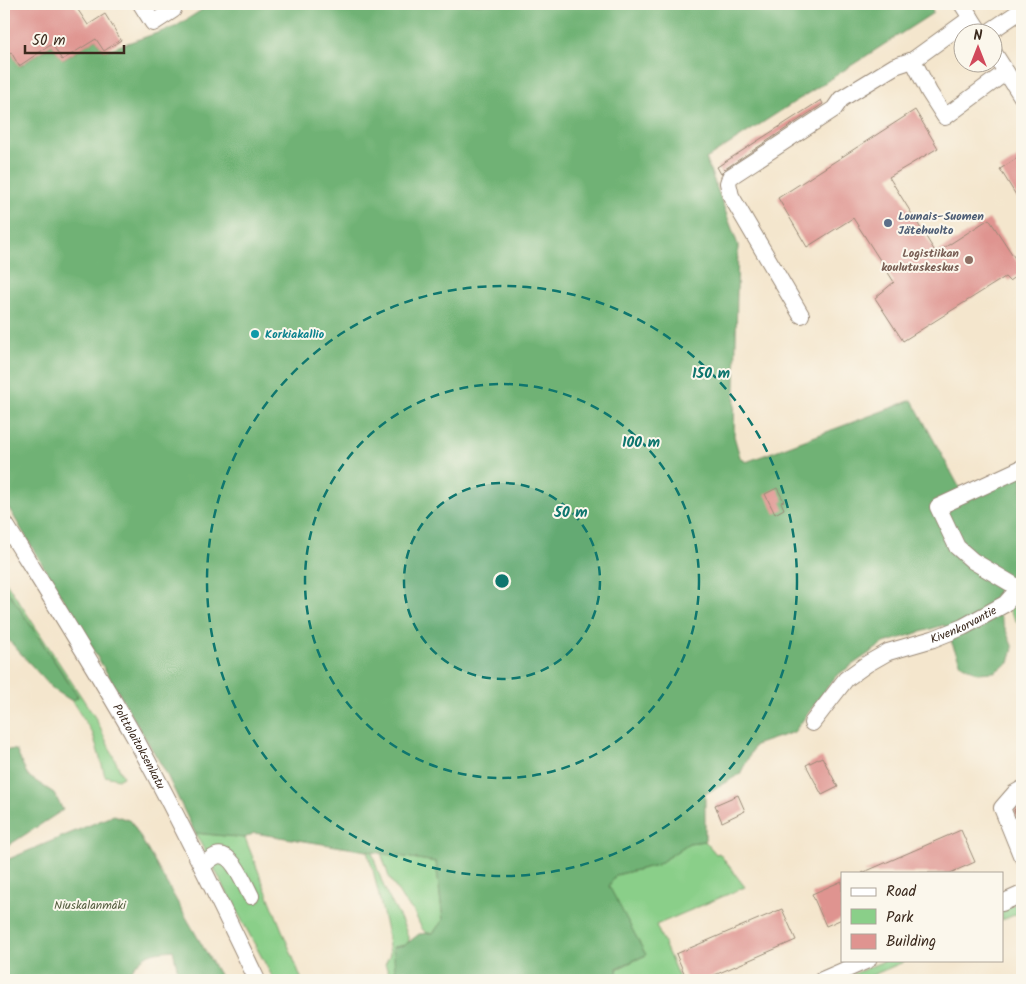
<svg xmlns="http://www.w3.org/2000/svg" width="1026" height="984" viewBox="0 0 1026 984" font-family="Kalam,sans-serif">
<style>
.green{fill:#8acf89;stroke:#627c54}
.forest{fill:#6fb275;stroke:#556e4a}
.building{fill:#df9490}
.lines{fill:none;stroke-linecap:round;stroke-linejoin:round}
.minor-casing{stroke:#988876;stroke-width:18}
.minor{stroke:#fff;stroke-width:16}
.ring{fill:none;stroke:#0f766e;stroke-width:2.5;stroke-dasharray:9 6}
.service-dot{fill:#5c6f8a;stroke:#fbf7ec;stroke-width:2}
.education-dot{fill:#8d6e63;stroke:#fbf7ec;stroke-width:2}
.culture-dot{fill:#0f9aa8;stroke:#fbf7ec;stroke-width:2}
.labels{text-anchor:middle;stroke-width:4;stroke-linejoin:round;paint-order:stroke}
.service-label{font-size:12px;font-weight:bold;fill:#4e5e75;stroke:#fbf7ec;text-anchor:start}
.education-label{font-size:12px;font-weight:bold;fill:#785e54;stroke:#fbf7ec;text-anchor:end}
.culture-label{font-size:12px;font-weight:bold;fill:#0d838f;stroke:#fbf7ec;text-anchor:start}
.street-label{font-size:12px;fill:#3b2a1e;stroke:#fbf7ec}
.park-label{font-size:12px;fill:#535c3e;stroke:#fbf7ec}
.centre{fill:#0f766e;stroke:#fbf7ec;stroke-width:2.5}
.ring-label{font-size:15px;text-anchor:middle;font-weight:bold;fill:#0f766e;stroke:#fbf7ec;stroke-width:4;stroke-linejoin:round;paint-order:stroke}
</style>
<rect width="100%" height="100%" fill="#fbf7ec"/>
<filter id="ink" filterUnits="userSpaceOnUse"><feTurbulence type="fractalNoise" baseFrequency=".02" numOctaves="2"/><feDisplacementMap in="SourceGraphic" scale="10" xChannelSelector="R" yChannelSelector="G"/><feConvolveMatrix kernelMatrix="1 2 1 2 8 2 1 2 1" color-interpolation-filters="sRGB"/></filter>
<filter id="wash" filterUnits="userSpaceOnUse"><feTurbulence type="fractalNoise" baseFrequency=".0096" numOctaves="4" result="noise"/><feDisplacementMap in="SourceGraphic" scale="20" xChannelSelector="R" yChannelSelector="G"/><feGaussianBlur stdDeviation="1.12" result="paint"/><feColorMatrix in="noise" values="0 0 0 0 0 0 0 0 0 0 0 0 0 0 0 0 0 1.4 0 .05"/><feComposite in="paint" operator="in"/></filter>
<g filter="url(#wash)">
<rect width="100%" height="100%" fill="#f4e6cd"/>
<!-- green -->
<path class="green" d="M1013 575 1022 579V630L1008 608Z
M4 579 96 719 123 777 119 779 105 776 93 734 72 701 78 696 4 585Z
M195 833 245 838 302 980H274Z
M705 841 716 854 719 853 745 887 656 925 680 980H618L617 969 646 955 608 886 616 875 657 865 689 843Z
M367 851 372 852C376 866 381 880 387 894 395 910 405 923 409 941L405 945 395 969 399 980H392L385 964 390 954 387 931 373 870Z
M381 853 436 862 443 920 433 933H427L422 929 414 912 403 900 389 877Z
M1022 901V912L1002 920V910Z
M886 960H908L861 980H840Z"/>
<!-- forest -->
<path class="forest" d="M211 4H930L933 13 706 159 738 245 734 436 740 457 746 462 912 400 963 494 1022 466V579L1013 576 999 613 1013 648 1009 663 994 672 977 673 961 664 944 625 884 643 836 676 794 732 755 745 740 774 705 794V841L689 843 657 865 616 875 609 886 646 955 617 968 618 980H399L395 969 393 947 405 945 419 934 433 933 443 920 436 862 254 833 245 838 195 833 165 771 4 500V57L11 52 20 66 52 45 63 60 96 39 104 51 175 27Z
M4 585 78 697 72 701 53 689 4 635Z
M4 749 16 750 28 776 54 793 63 810 6 847 4 846Z
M114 815 131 821 222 980H180L173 950C167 951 158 951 152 953 142 956 129 970 128 980H4V861Z"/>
<g id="blocks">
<!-- building -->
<path class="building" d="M4 4H74L88 25 105 14 121 40 104 51 96 39 62 60 52 44 19 66 11 52 4 57Z
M821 100 823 104 725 169 721 174 717 167Z
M915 110 938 148 889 177 936 253 989 219 1022 269V272L1009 281 1005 277 903 341 875 298 894 282 853 218 807 247 778 198Z
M1022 155V205L1000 169Z
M777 488 784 501 781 502 784 509 775 514 765 494Z
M822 757 838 787 822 795 806 765Z
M738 795 745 811 722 822 715 805Z
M1022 803V831L1014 810Z
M961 830 975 862 950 873H862Z
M842 881V919L826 926 812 894Z
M782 909 796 940 703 980H687L676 954Z"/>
</g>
</g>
<g filter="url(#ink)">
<use href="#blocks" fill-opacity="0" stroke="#988876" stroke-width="1"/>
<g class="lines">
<defs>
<g id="minor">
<path d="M141 4 153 23 173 10"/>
<path d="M962 4 980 32"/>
<path d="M989 32 1022 10"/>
<path d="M994 53 1022 97"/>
<path d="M913 60 971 18"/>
<path d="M801 315 731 196 728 183 730 177 834 109 841 99 895 66 913 60 929 92 945 117 1006 72"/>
<path id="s1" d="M4 522C48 593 93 664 134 736 178 816 218 898 257 980"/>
<path id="s2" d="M812 723 846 679 867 664 888 652 933 639 963 627 1005 604 1014 594 1017 587 973 561 957 547 938 507 1022 468"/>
<path d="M1021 855 1002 808 1015 793 1022 789"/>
<path d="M202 866C206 863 211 858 216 856 232 850 245 885 251 896"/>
<path d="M1002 903 1022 894"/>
<path d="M822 980 868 960"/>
</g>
</defs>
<!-- minor casing -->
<use href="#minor" class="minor-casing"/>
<!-- minor -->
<use href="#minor" class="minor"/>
</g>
</g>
<!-- distance rings -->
<circle cx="502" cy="581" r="98" fill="#0f766e" fill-opacity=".12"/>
<g class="ring">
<circle cx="502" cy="581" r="98"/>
<circle cx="502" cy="581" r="197"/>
<circle cx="502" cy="581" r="295"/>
</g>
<!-- markers -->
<circle class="service-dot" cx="888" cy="223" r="5"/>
<circle class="education-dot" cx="969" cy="260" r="5"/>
<circle class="culture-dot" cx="255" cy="334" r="5"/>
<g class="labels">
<!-- service labels -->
<g class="service-label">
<text x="898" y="220">Lounais-Suomen<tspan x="898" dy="14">Jätehuolto</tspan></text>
</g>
<!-- education labels -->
<g class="education-label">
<text x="959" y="257">Logistiikan<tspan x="959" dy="14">koulutuskeskus</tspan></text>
</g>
<!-- culture labels -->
<g class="culture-label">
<text x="265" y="338">Korkiakallio</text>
</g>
<!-- street labels -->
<g class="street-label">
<text dy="4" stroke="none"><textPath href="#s2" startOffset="186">Kivenkorvantie</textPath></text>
<text dy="4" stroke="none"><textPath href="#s1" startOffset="262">Polttolaitoksenkatu</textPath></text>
</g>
<!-- park labels -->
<g class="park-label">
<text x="90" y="909">Niuskalanmäki</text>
</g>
</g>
<circle cx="502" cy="581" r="8" class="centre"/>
<g class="ring-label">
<text x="711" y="378">150 m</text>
<text x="641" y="447">100 m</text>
<text x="571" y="517">50 m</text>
</g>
<!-- margin -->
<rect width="1026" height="984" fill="none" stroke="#fbf7ec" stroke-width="20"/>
<!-- legend -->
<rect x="841" y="872" width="162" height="90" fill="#fbf7ec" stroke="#aea59a"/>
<rect x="851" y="888" width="25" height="8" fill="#ffffff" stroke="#aea59a"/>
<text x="886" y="896" font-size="15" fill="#3b2a1e">Road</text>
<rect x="851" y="909" width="25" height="15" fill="#8acf89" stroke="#aea59a"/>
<text x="886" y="922" font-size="15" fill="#3b2a1e">Park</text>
<rect x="851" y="934" width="25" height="15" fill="#df9490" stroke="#aea59a"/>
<text x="886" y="946" font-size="15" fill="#3b2a1e">Building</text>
<!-- north arrow -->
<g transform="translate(978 48)"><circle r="24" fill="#fbf7ec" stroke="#aea59a"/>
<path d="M0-4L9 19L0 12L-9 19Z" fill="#d1495b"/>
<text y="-8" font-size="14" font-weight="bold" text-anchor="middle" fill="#3b2a1e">N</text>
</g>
<!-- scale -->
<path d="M25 45v8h99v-8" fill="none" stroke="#3b2a1e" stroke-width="2.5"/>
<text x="32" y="45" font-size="15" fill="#3b2a1e" stroke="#fbf7ec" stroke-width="4" paint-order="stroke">50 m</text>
</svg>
